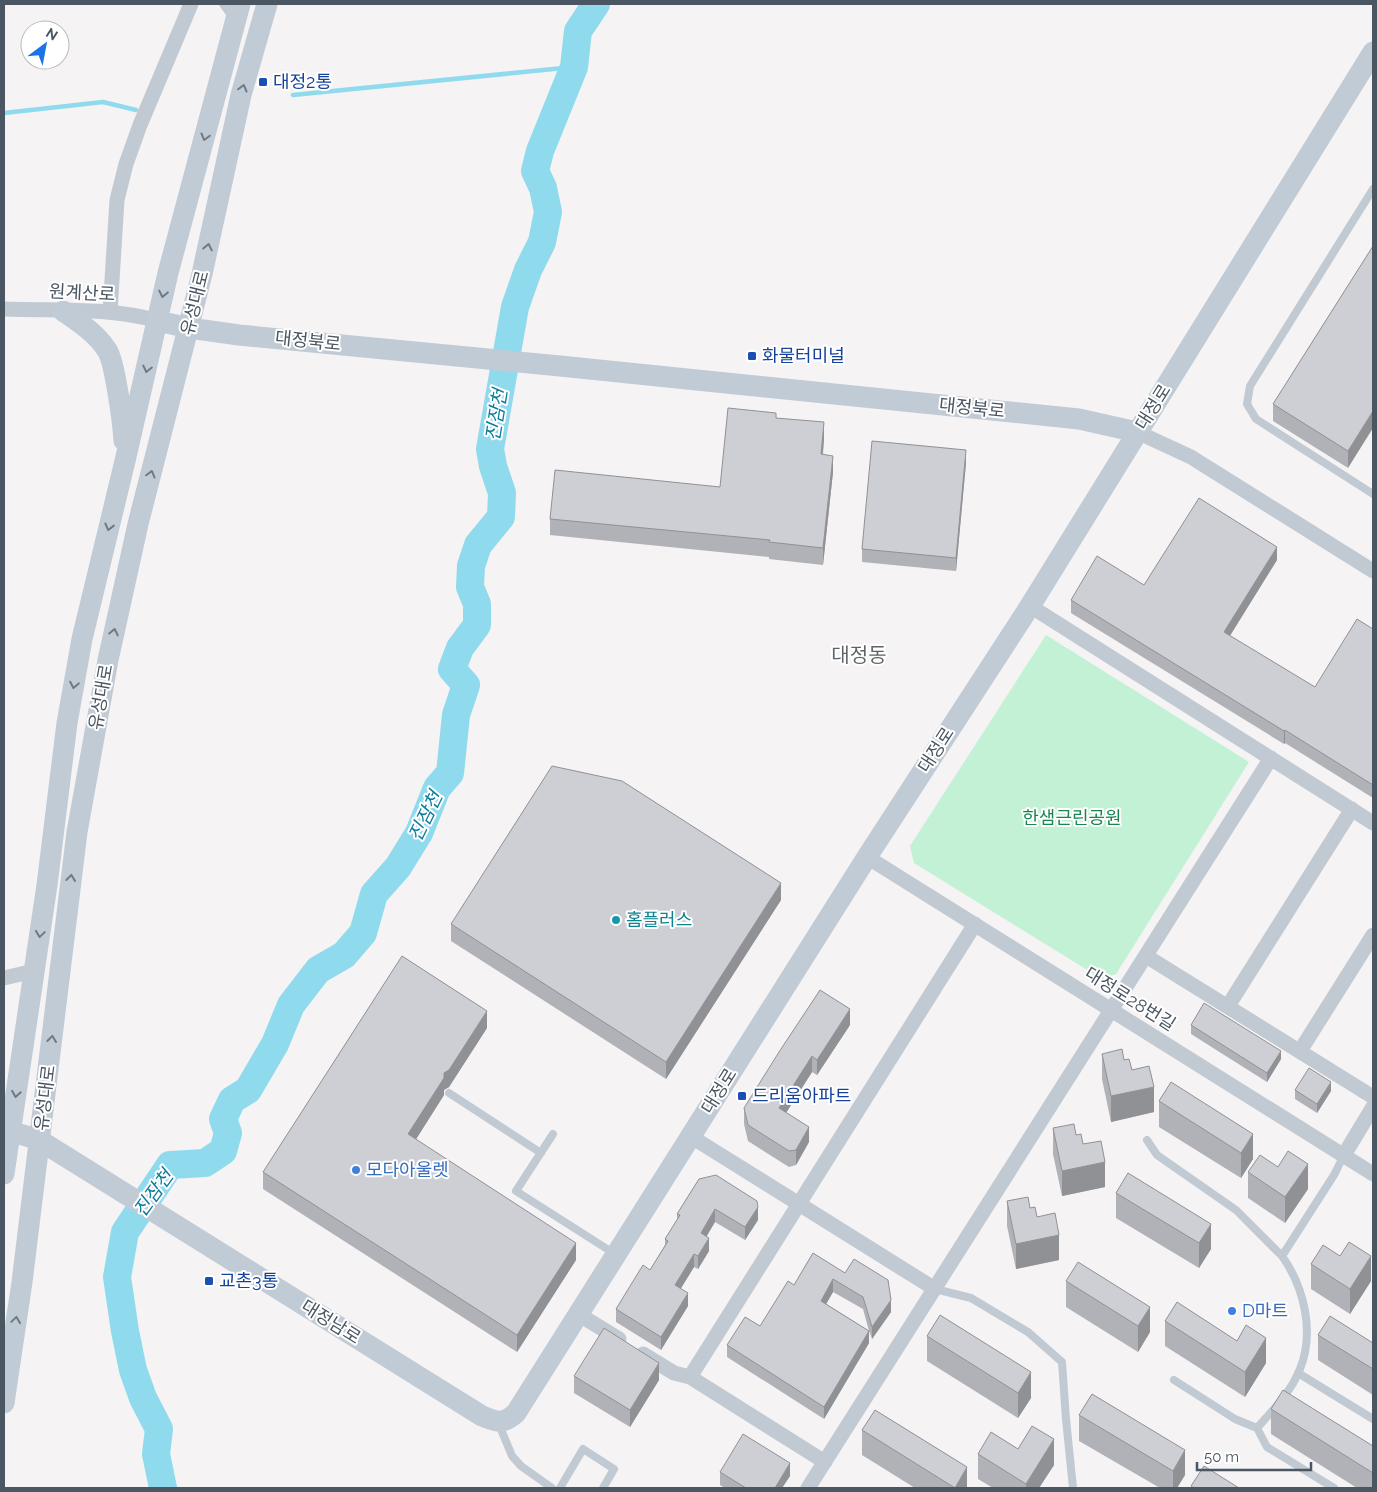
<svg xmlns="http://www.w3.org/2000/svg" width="1377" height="1492" viewBox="0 0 1377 1492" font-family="Raleway,'Noto Sans KR',sans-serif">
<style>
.green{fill:#c3f1d5}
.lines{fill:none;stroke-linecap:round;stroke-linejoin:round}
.stream{stroke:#90daee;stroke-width:4.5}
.river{stroke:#90daee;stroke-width:28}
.lane{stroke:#c1cad2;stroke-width:8}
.street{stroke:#c1cad2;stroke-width:15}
.secondary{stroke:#c1cbd6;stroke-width:21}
.wall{fill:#b0b2b7;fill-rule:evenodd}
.shaded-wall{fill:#909195}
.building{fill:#cdcfd5;stroke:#909195}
.oneway{stroke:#6e7984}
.transit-dot{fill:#1a4fb4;stroke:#fff;stroke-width:2}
.culture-dot{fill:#0f9aa8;stroke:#fff;stroke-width:2}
.shop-dot{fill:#3f7fe0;stroke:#fff;stroke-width:2}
.labels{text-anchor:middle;stroke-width:4;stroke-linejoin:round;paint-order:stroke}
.transit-label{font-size:18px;fill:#164399;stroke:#fff;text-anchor:start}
.street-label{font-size:18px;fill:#4a5661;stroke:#fff}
.park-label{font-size:18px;fill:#17864f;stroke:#fff}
.culture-label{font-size:18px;fill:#0d838f;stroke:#fff;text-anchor:start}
.shop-label{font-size:18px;fill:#366cbe;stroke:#fff;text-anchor:start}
.water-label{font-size:19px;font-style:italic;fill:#0c7c9b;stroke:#fff}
.quarter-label{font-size:20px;fill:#5f6368;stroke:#fff}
</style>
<rect width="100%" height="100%" fill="#f5f3f3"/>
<!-- green -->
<path class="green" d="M1046 635 1249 762 1116 974 1102 979 914 863 910 846Z"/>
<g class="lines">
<!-- stream -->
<path class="stream" d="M293 95 574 67
M4 113 103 102 136 110"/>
<!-- river -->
<path class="river" d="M163 1488 156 1454 159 1429 143 1398 133 1370 125 1331 117 1277 125 1232 170 1165 205 1163 223 1151 228 1133 223 1119 232 1100 248 1090 275 1044 291 1005 318 970 344 955 363 933 374 894 398 867 419 833 437 788 450 773 456 715 466 685 452 669 460 648 477 625V604L470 587 471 566 478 545 501 517 502 493 493 466 490 449 515 307 528 270 542 242 548 212 543 188 535 171 540 151 574 67 578 31 596 4"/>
<!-- lane -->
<path class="lane" d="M223 4 233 18
M1373 189 1250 386 1247 404 1256 419 1373 494
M449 1093 541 1153
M553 1134 516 1191 615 1254
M1147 1140 1157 1155 1236 1210 1282 1256
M935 1289 971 1298 1028 1332 1062 1362 1066 1419 1073 1488
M1298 1373 1373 1419
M1174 1380 1235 1419 1257 1428 1267 1447 1334 1488
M498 1422 512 1456 521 1466 552 1488
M1257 1428C1273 1410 1291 1392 1300 1369 1315 1332 1304 1287 1282 1256L1334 1175 1344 1155
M560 1488 583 1449 614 1469 603 1488"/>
<!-- street -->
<path class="street" d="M4 309C55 311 109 307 158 321
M110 312 117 200 126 164 140 125 191 4
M1137 432 1191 457 1373 571
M1030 606 1373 823
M867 857 1373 1174
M1146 956 1373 1097
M4 978 34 971
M1228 1006 1352 809
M1300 1051 1373 935
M690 1136 935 1289
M1344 1155 1373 1107
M578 1314 619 1339
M643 1354 674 1373 690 1377 825 1462
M690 1377 975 924
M808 1488 1271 758"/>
<!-- secondary -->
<path class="secondary" d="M63 311C79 322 96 333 107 350 115 362 123 424 124 441
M158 321 189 328 239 335 560 366 1079 419 1137 432
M10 1131 39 1140 482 1416C498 1422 502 1425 516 1413L867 857 1030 606 1373 52
M4 1174 47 885 67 723 82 639 125 461 168 273 240 4
M4 1403 22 1282 77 832 108 660 138 524 202 274 241 95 267 4"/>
</g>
<!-- wall -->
<path class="wall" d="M1373 246 1348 468 1273 421V404Z
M776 418 824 439 823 455 833 472 823 565 769 559V557L550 535V519L720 487Z
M966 463 956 571 862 562V549Z
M1277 560 1230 636 1315 687 1373 629V798L1285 743 1284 744 1071 613V600L1144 585Z
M781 900 666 1079 451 941V924Z
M850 1025 817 1075 812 1072 786 1113 809 1142 796 1165 789 1167 748 1141 744 1124V1108Z
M1191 1025 1281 1059 1267 1082 1191 1034Z
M487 1028 449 1087 444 1090V1095L416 1139 576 1260 517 1352 263 1189V1172Z
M1102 1054 1124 1060 1154 1112 1111 1122 1102 1079Z
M1295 1090 1331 1091 1317 1113 1295 1099Z
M1159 1101 1253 1159 1241 1178 1159 1127Z
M1053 1128 1076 1135 1083 1144 1105 1187 1062 1196 1053 1154Z
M1248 1172 1308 1189 1285 1223 1248 1198Z
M699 1179 758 1220 745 1240 715 1222 706 1236 709 1251 698 1269 694 1267 681 1288 688 1306 661 1350 616 1322V1309L650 1270 665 1245V1239L677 1220V1214Z
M1116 1193 1211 1249 1199 1268 1116 1218Z
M1007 1201 1030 1208 1037 1217 1059 1260 1016 1269 1007 1226Z
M813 1253 891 1312 872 1339 869 1331V1343L824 1419 727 1357V1345L760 1326 794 1285ZM833 1292 863 1309 869 1331 826 1304Z
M1340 1256 1371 1281 1350 1314 1311 1289V1264Z
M1066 1281 1150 1332 1138 1352 1066 1307Z
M1165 1321 1266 1363 1245 1397 1165 1346Z
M1318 1335 1373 1343V1395L1318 1360Z
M927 1336 1031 1398 1018 1418 927 1361Z
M574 1376 659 1380 630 1427 574 1393Z
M1271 1409 1373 1446V1488H1357L1271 1434Z
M1079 1415 1185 1475 1177 1488H1160L1079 1441Z
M862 1430 967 1488H915L862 1455Z
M1018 1449 1054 1465 1039 1488H993L978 1479V1454Z
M720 1472 790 1476 782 1488H725L720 1485Z"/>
<!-- shaded-wall -->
<path class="shaded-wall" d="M1373 411V428L1348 468V451Z
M824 422V439L821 471V454Z
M966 450V463L956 571V558Z
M833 456V472L823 565V548Z
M1277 547V560L1224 645V632Z
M1285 730V743L1284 744V731Z
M781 883V900L666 1079V1062Z
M850 1009V1025L817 1075V1060Z
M487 1011V1028L449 1087 444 1090V1095L408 1152V1134L444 1073Z
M1281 1051V1059L1267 1082V1073Z
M812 1056V1072L779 1124V1108Z
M1331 1082V1091L1317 1113V1104Z
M1154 1087V1112L1111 1122V1096Z
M809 1127V1142L796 1165V1150Z
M1253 1134V1159L1241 1178V1153Z
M1105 1162V1187L1062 1196V1171Z
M1308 1164V1189L1285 1223V1197Z
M758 1207V1220L745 1240V1227Z
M715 1209V1222L701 1246V1233Z
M1211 1224V1249L1199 1268V1243Z
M1059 1235V1260L1016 1269V1244Z
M709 1238V1251L698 1269V1256Z
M576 1243V1260L517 1352V1335Z
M694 1254V1267L675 1298V1285Z
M1371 1256V1281L1350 1314V1289Z
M833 1279V1292L821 1313V1301Z
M688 1293V1306L661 1350V1337Z
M891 1300V1312L872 1339V1327Z
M1150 1307V1332L1138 1352V1326Z
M869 1331V1343L824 1419V1407Z
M1266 1338V1363L1245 1397V1372Z
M659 1363V1380L630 1427V1410Z
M1031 1372V1398L1018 1418V1393Z
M1054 1439V1465L1039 1488H1026V1484Z
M1185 1450V1475L1177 1488H1173V1471Z
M790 1463V1476L782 1488H775Z
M967 1467V1488H955Z"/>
<!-- building -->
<path class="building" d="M1373 246V411L1348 451 1273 404Z
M728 408 776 413V418L824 422 821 454 833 456 823 548 769 542 770 540 550 519 555 470 720 487Z
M872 441 966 450 956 558 862 549Z
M1199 498 1277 547 1224 632 1315 687 1357 619 1373 629V785L1285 730 1284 731 1071 600 1097 556 1144 585Z
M552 766 622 781 781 883 666 1062 451 924Z
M402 956 487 1011 449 1070 444 1073V1078L408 1134 576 1243 517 1335 263 1172Z
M820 990 850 1009 817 1060 812 1056 779 1108 809 1127 796 1150 789 1151 748 1125 744 1108 779 1052Z
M1204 1003 1281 1051 1267 1073 1191 1025Z
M1122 1049 1124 1060 1129 1059 1132 1070 1149 1066 1154 1087 1111 1096 1102 1054Z
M1309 1068 1331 1082 1317 1104 1295 1090Z
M1171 1082 1253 1134 1241 1153 1159 1101Z
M1074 1124 1076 1135 1081 1134 1083 1144 1101 1141 1105 1162 1062 1171 1053 1128Z
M1288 1151 1308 1164 1285 1197 1248 1172 1260 1155 1278 1167Z
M1128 1173 1211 1224 1199 1243 1116 1193Z
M716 1175 757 1201 758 1207 745 1227 715 1209 701 1233 709 1238 698 1256 694 1254 675 1285 688 1293 661 1337 616 1309 643 1265 650 1270 668 1241 665 1239 680 1215 677 1214 699 1179Z
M1028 1197 1030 1208 1035 1207 1037 1217 1055 1213 1059 1235 1016 1244 1007 1201Z
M1349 1242 1371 1256 1350 1289 1311 1264 1323 1245 1340 1256Z
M813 1253 845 1273 854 1259 888 1280 891 1300 872 1327 863 1297 833 1279 821 1301 869 1331 824 1407 727 1345 745 1317 760 1326 788 1281 794 1285Z
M1078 1262 1150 1307 1138 1326 1066 1281Z
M1177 1302 1237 1341 1246 1325 1266 1338 1245 1372 1165 1321Z
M940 1315 1031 1372 1018 1393 927 1336Z
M1330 1316 1373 1343V1369L1318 1335Z
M604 1328 659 1363 630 1410 574 1376Z
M1283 1390 1373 1446V1473L1271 1409Z
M1092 1394 1185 1450 1173 1471 1079 1415Z
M875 1410 967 1467 955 1488 862 1430Z
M1032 1426 1054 1439 1026 1484 978 1454 991 1432 1018 1449Z
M743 1434 790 1463 775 1488H746L720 1472Z
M1204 1466 1239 1488H1194L1191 1486Z"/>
<!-- one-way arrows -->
<defs><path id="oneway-chevron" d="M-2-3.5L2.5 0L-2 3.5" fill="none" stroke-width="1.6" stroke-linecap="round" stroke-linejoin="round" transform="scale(1.25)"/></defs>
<g class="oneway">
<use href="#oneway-chevron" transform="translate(243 88) rotate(-75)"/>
<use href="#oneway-chevron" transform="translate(205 137) rotate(105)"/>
<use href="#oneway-chevron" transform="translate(208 247) rotate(-78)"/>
<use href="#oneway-chevron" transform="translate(163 294) rotate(102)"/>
<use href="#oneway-chevron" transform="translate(147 369) rotate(103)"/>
<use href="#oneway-chevron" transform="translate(151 474) rotate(-75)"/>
<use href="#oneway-chevron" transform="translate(109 527) rotate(104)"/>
<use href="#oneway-chevron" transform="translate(114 632) rotate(-78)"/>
<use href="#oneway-chevron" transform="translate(74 685) rotate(101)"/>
<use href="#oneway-chevron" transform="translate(71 878) rotate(-83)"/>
<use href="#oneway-chevron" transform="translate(40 934) rotate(98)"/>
<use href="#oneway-chevron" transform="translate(52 1039) rotate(-83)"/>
<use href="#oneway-chevron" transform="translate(16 1094) rotate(99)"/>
<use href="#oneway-chevron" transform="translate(16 1320) rotate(-82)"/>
</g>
<!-- markers -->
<g class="transit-dot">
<rect x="258" y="77" width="10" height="10" rx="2.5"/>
<rect x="747" y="351" width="10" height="10" rx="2.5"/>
<rect x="737" y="1091" width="10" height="10" rx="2.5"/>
<rect x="204" y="1276" width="10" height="10" rx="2.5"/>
</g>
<circle class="culture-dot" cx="616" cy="920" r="5"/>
<g class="shop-dot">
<circle cx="356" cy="1170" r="5"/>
<circle cx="1232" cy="1311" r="5"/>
</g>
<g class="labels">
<!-- transit labels -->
<g class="transit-label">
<text x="273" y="88">대정2통</text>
<text x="762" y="362">화물터미널</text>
<text x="752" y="1102">드리움아파트</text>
<text x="219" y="1287">교촌3통</text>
</g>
<!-- street labels -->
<g class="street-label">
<text transform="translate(82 293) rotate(3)" y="6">원계산로</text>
<text transform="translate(195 303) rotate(-76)" y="6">유성대로</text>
<text transform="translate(308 341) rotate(6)" y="6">대정북로</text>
<text transform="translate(1153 407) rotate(-58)" y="6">대정로</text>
<text transform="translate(972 408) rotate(6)" y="6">대정북로</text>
<text transform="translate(101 697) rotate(-80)" y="6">유성대로</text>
<text transform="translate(936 750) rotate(-57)" y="6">대정로</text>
<text transform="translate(1130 999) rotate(32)" y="6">대정로28번길</text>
<text transform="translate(719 1091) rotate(-58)" y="6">대정로</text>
<text transform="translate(45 1098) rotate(-83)" y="6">유성대로</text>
<text transform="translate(331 1322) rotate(32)" y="6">대정남로</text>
</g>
<!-- park labels -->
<g class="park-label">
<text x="1072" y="824">한샘근린공원</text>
</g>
<!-- culture labels -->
<g class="culture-label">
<text x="626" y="926">홈플러스</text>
</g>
<!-- shop labels -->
<g class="shop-label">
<text x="366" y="1176">모다아울렛</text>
<text x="1242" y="1317">D마트</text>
</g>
<!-- water labels -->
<g class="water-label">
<text transform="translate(496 415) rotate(-81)" y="7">진잠천</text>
<text transform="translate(425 816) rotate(-64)" y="7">진잠천</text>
<text transform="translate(153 1193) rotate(-54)" y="7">진잠천</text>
</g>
<!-- quarter labels -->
<g class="quarter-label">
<text x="859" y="662">대정동</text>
</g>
</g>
<!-- border -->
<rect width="1377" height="1492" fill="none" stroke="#4a5661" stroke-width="10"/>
<!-- north arrow -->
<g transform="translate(45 45) rotate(32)"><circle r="24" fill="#ffffff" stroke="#b7bbc0"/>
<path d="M0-4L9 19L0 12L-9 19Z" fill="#1a73e8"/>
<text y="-8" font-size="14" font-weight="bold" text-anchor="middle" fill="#4a5661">N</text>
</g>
<!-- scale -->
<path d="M1197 1462v8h114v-8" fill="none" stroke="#4a5661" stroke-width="2.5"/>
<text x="1204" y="1462" font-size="15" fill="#4a5661" stroke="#ffffff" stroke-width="4" paint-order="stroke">50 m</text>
</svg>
